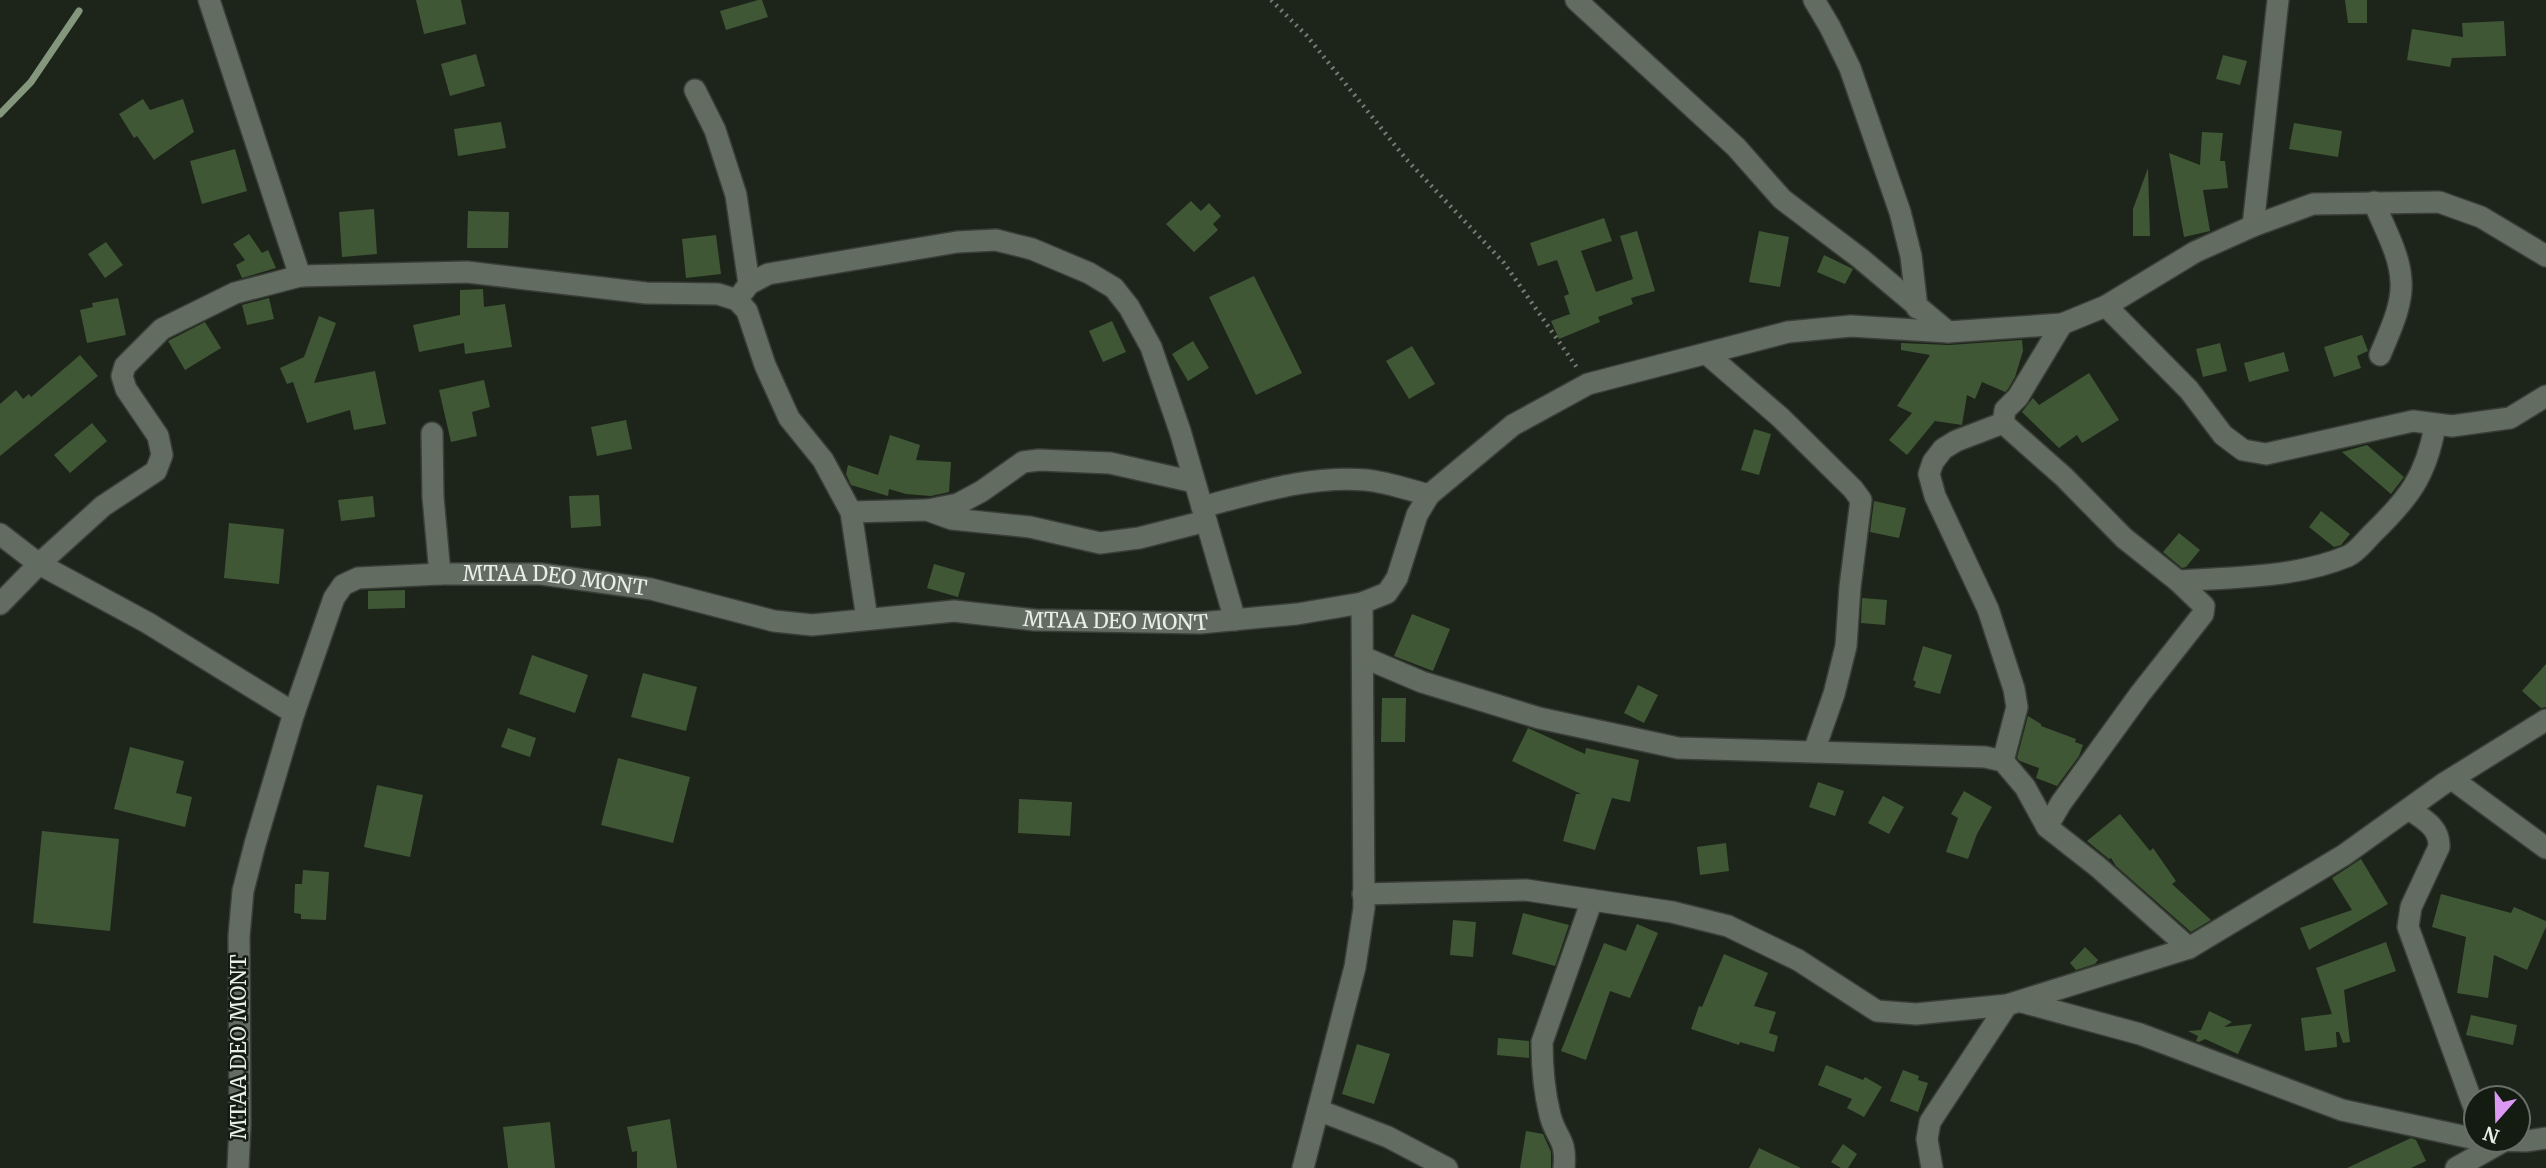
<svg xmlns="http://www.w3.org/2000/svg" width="2546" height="1168" viewBox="0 0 2546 1168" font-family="Merriweather,serif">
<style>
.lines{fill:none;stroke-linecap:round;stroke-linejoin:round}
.stream{stroke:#84977d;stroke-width:7}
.building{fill:#405736}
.minor-casing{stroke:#393e37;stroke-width:24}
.path{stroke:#767c74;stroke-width:4.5;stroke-dasharray:2 5;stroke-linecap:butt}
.minor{stroke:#636c60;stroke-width:21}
.labels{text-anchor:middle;stroke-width:5;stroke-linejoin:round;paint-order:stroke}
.street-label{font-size:21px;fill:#e9eee8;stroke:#141b11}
</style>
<rect width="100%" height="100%" fill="#1d241a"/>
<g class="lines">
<!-- stream -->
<path class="stream" d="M0 114 31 82 79 11"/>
</g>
<!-- building -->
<path class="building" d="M416 0H461L466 24 424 34Z
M758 0H762L768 17 726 30 720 11Z
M2345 0H2367V23H2348Z
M2504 21 2506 56 2452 58 2450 67 2407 60 2412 29 2463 37 2462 23Z
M476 54 485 86 450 96 441 64Z
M2223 55 2247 61 2240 85 2216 79Z
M143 99 150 110 183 99 194 132 154 160 137 136 134 138 119 114Z
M501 122 506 148 458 156 454 129Z
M2294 123 2342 131 2338 157 2289 149Z
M2202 132 2223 133 2220 161H2225L2228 188 2203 190 2210 231 2184 237 2169 153 2200 165Z
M235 149 247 191 202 204 190 161Z
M2148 168 2150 236H2133V209Z
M1191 201 1201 211 1209 203 1221 216 1213 224 1218 230 1194 252 1166 224Z
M374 209 377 254 342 257 339 212Z
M468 211 509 212 508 248H467Z
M1604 218 1612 241 1581 251 1596 292 1633 279 1620 236 1637 231 1655 291 1631 298 1633 304 1598 317 1600 322 1559 339 1551 321 1570 314 1564 296 1569 294 1557 260 1538 266 1530 243Z
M1759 231 1789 237 1780 287 1749 282Z
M249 234 262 253 268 250 276 268 242 278 236 265 245 260 233 244Z
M716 235 721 274 686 278 682 239Z
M106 242 123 265 105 278 88 254Z
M1824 255 1853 269 1845 284 1817 272Z
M1254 276 1302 373 1256 395 1209 297Z
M483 289 484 307 505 304 512 347 465 354 464 343 419 352 413 325 460 315V290Z
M118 298 126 335 87 343 80 310 93 307 92 303Z
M269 298 274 319 247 325 242 305Z
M319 316 336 323 314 383 375 371 386 424 354 430 350 410 307 423 293 382 287 384 280 368 304 357Z
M1112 321 1126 352 1103 362 1089 331Z
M205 322 221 348 185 370 168 341Z
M2362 335 2368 351 2357 356 2361 368 2334 377 2324 347Z
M2022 340 2023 351 2015 377 2008 389 2005 392 1982 382 1975 399 1967 395 1962 425 1935 421 1907 455 1889 440 1912 413 1897 406 1930 355 1901 350V343L1949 345Z
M1193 341 1209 368 1188 381 1172 354Z
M2220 343 2227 371 2203 377 2196 349Z
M1412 346 1435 384 1409 399 1386 361Z
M2284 352 2289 371 2249 382 2244 363Z
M80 355 98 376 0 456V404L16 390 23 399 29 394 31 397Z
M2089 373 2119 420 2082 443 2077 435 2059 448 2022 412 2033 398 2039 405Z
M484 380 490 407 472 412 477 436 451 442 439 390Z
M626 420 632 449 597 456 591 427Z
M92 423 107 441 70 473 54 455Z
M1754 429 1771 434 1759 475 1741 470Z
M890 435 920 445 916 460 951 462 949 492 931 496 906 494 889 489 888 496 851 485 846 474 848 465 878 475Z
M2367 445 2404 477 2391 494 2342 452Z
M599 495 601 526 571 528 569 496Z
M373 496 375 517 341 521 338 500Z
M1874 501 1906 508 1899 538 1870 532Z
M2321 511 2350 534 2341 545 2334 547 2309 527Z
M229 523 284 529 279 584 224 578Z
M2179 533 2200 550 2186 567 2182 568 2163 552Z
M934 564 965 573 958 597 927 588Z
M405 590V608L368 609V591Z
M1862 598 1887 600 1885 625 1861 623Z
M1412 614 1450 629 1433 671 1394 656Z
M1923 646 1952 655 1940 694 1914 687 1916 682 1913 680Z
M532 655 588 675 575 713 519 694Z
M2546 664V707L2541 708 2522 691Z
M643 673 697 687 686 731 631 717Z
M1638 685 1658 695 1644 723 1624 713Z
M1382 698H1406L1405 742H1381Z
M2028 716 2041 724V726L2076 739 2075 742 2083 745 2079 756 2057 786 2036 778 2039 768 2020 761 2017 758Z
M508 728 536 738 530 757 501 747Z
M1528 728 1585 754 1586 748 1639 760 1630 802 1612 798 1595 850 1563 841 1576 794H1581L1512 761Z
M130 747 184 761 176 793 192 797 185 827 114 809Z
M618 758 690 777 673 843 601 825Z
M1818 782 1844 791 1835 816 1809 807Z
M377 785 423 795 410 857 364 847Z
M1964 791 1992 807 1977 834 1968 859 1946 852 1958 818 1951 814Z
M1883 796 1904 807 1889 834 1868 823Z
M1019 799 1072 802 1070 836 1018 833Z
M2120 814 2150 851 2153 848 2176 881 2172 884 2211 920 2191 932 2116 866 2111 858 2109 859 2087 841Z
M42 831 119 839 110 931 33 923Z
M1726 843 1729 871 1700 875 1697 847Z
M2361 859 2388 904 2309 950 2300 928 2352 910 2332 878Z
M303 870 329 872 326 920 301 919V914L294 913 295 884H302Z
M2441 894 2511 913 2514 907 2546 921V927L2527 970 2494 955 2488 998 2457 993 2466 937 2432 927Z
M1523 913 1569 925 1555 966 1512 954Z
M1453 920 1476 922 1473 957 1450 955Z
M1637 924 1658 933 1630 998 1610 991 1586 1060 1561 1051 1604 943 1626 951Z
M2386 942 2396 971 2344 990 2350 1042 2343 1043 2339 1032H2336L2337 1047 2305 1051 2301 1018 2332 1014 2316 968Z
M2085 947 2098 960 2095 964 2076 970 2070 963Z
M1724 954 1768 973 1754 1006 1776 1012 1769 1033 1778 1036 1774 1052 1740 1042 1739 1045 1691 1029 1699 1006 1702 1007Z
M2209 1011 2232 1022 2224 1027 2252 1024 2238 1054 2205 1039 2199 1042 2196 1041 2198 1036 2188 1031 2201 1030Z
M2471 1015 2517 1025 2513 1045 2466 1035Z
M1498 1038 1529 1041V1058L1497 1055Z
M1357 1044 1390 1054 1374 1104 1342 1094Z
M1826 1065 1863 1080 1865 1077 1882 1087 1864 1117 1847 1108 1852 1099 1818 1085Z
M1903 1070 1919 1076 1918 1080 1928 1083 1918 1112 1890 1101Z
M670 1119 677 1168H637V1151L632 1152 627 1127Z
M550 1122 555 1168H508L503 1127Z
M1526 1131 1543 1134 1551 1152V1168H1520Z
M2411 1138 2416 1140 2426 1161 2411 1168H2347Z
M1843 1144 1857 1154 1848 1168H1841L1831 1162Z
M1759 1148 1801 1168H1749Z"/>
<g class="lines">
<defs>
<g id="minor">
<path d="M209 0 300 276"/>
<path d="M1576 0 1736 147 1782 199 1860 258 1948 332"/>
<path d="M1814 0 1830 27 1850 68 1900 212 1911 256 1917 308"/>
<path d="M695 90 715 130 736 195 749 284"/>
<path d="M2374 202C2383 226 2400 254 2401 281 2403 305 2389 333 2380 355"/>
<path d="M2253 226 2278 0"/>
<path d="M737 300 749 284 768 274 957 242 996 240 1032 249 1089 273 1114 288 1129 307 1151 347 1180 431 1235 620"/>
<path d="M2106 306 2189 390 2223 435 2243 450 2266 454 2413 421 2452 426 2510 418 2546 396"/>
<path d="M1707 354 1780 417 1853 489 1861 500 1850 587 1846 646 1834 694 1814 751"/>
<path d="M2003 423 2064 477 2124 538 2178 581 2204 606 2203 614 2140 694 2061 803 2047 827"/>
<path d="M432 433 433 497 440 574"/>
<path d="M1202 507C1256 493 1310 475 1366 480 1387 482 1409 490 1429 495"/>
<path d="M928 510 958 504 982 491 1023 462 1039 460 1110 463 1194 482"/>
<path d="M851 512 927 510 952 519 1030 527 1100 543 1139 538 1206 521"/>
<path d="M0 534 39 564 148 623 294 713"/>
<path d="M2178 581C2234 577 2296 578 2348 556 2357 552 2365 541 2372 534 2408 499 2426 477 2435 426"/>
<path d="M0 604 39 564 103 506 156 471 162 455 158 436 126 389 122 376 125 366 162 329 235 293 300 276 467 272 646 293 718 294 737 300 747 311 765 365 789 418 823 460 851 512 867 619"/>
<path d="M1363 657 1422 682 1539 718 1678 748 1985 757 2003 761 2025 787 2047 827 2098 867 2189 948"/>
<path d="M2003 761 2017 707 2014 689 1988 609 1935 496 1929 474 1933 462 1943 449 1956 441 2003 423 2005 410 2018 397 2062 324"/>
<path d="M2452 779 2546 848"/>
<path d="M2409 809C2423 819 2440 827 2439 847L2411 907 2408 927 2476 1113"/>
<path d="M1363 894 1526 890 1672 912 1728 926 1798 960 1877 1011 1916 1014 2007 1005 2189 948 2344 855 2443 784 2546 720"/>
<path d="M2022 1002 2140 1034 2342 1110 2476 1139"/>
<path d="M1318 1110 1388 1137 1447 1168"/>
<path d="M2482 1140 2527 1141 2546 1138"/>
<path id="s1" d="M238 1168 240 1126 239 936 243 891 255 844 294 713 334 598 343 585 358 578 440 574H541L651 589 774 621 812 625 954 611 1035 620 1200 623 1297 614 1362 603 1387 593 1397 578 1417 515 1429 495 1513 425 1588 384 1788 332 1851 326 1948 332 2062 324 2106 306 2195 252 2253 226 2313 204 2439 202 2481 217 2546 256"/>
<path d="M1303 1168 1355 967 1364 908 1362 603"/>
<path d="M1564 1168C1567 1138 1556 1139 1550 1115 1544 1091 1542 1067 1542 1042L1592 900"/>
<path d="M1932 1168 1927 1139 1930 1122 2007 1005"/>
<path d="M2456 1168 2502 1142"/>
</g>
</defs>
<!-- minor casing -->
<use href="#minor" class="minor-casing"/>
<!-- path -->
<path class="path" d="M1271 0 1307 36 1406 159 1504 263 1578 369"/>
<!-- minor -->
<use href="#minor" class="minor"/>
</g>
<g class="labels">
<!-- street labels -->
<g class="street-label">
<text dy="7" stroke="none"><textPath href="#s1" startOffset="814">MTAA DEO MONT</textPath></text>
<text dy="7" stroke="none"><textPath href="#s1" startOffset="1381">MTAA DEO MONT</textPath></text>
<text transform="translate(239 1047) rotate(-90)" y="7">MTAA DEO MONT</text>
</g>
</g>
<!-- north arrow -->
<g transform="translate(2497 1119) rotate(200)"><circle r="33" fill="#141b11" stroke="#696f67" stroke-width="2"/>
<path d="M0-5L12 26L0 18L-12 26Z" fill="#dc99f4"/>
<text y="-10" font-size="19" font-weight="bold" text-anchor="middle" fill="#e9eee8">N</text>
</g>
</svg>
